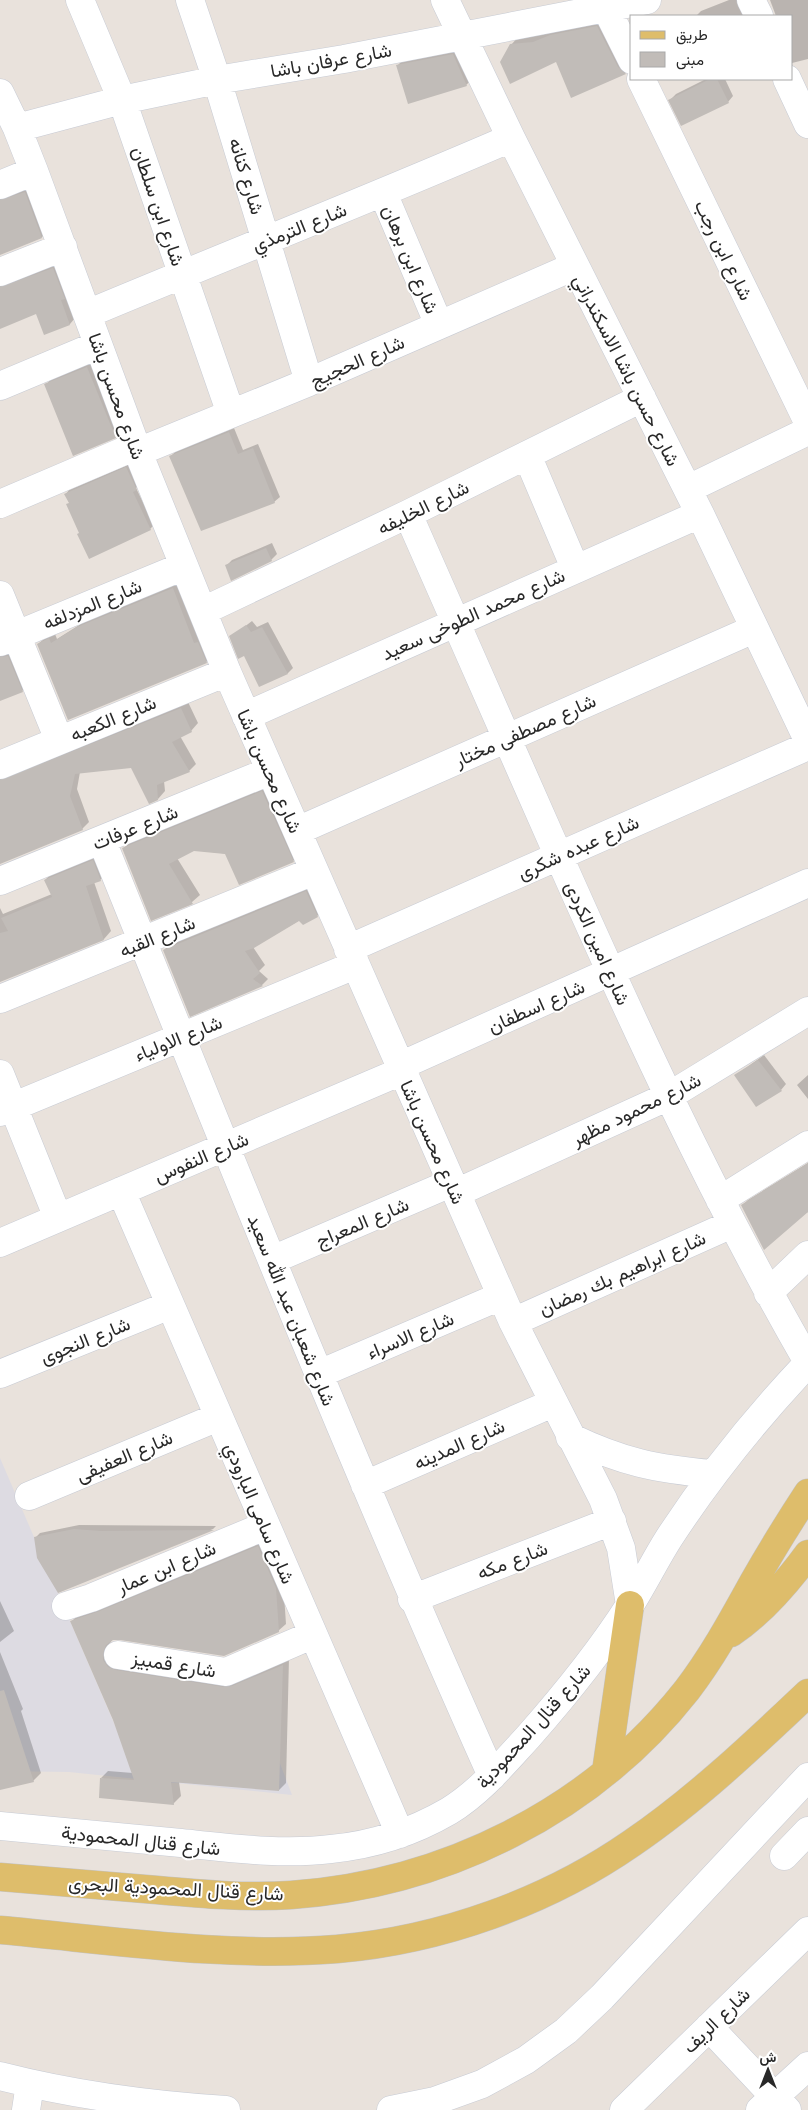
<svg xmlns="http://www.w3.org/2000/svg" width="808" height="2110" viewBox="0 0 808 2110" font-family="Jost,Vazirmatn,sans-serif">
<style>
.industrial{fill:#dddbe2}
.shadow{fill:#0003}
.building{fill:#c1bcb8}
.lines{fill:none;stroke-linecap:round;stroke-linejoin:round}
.minor-casing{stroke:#c7cbd4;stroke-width:29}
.major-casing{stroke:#c3c3c3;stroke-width:29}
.minor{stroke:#fff;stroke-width:28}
.major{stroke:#debd6b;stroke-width:28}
.labels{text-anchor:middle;stroke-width:4;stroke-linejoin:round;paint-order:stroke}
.street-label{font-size:19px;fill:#282828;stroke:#fff}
</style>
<rect width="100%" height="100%" fill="#e9e2dc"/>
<!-- industrial -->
<path class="industrial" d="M0 1458 117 1730 249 1681 292 1795 69 1772 0 1771Z"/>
<!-- shadow -->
<path class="shadow" d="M729 0H745L752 16H696L701 11Z
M770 0H808V59L792 63V16H776Z
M605 18 632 67 626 73 572 96 557 60 511 45 519 36 542 35 559 27Z
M462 46 475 77 466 85 398 65 406 57Z
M706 79H725L733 96 728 102 670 100 676 94Z
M31 187 47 232 42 237 0 254V193Z
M59 263 75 318 70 324 45 333 37 313 0 327V281Z
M93 362 121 431 115 436 46 385 51 379Z
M234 428 243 450 258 444 280 497 274 502 171 456 176 451Z
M130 464 139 485 136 488 154 525 150 529 80 532 66 494 69 490Z
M272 543 277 554 271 560 226 566 232 560Z
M178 583 211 657 206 662 38 644 44 639 55 634 57 639 84 622Z
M252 621 257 627 268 622 293 668 288 673 260 685 245 655 231 637Z
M14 651 28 685 22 691 0 699V655Z
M188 702 198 723 191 731 180 736 196 764 189 771 164 781 165 791 158 799 132 766 80 772 77 789 89 822 82 829 0 863V771Z
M270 784 300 854 293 861 194 850 177 858 200 895 192 902 152 919 123 849 131 841Z
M100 854 108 872 100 880 94 882 111 931 104 939 2 980 0 977V908L3 914 52 894 45 880 52 873Z
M313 885 324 909 317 916 300 920 253 947 265 965 259 971 268 979 262 985 190 1015 164 950 171 943Z
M764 1055 786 1084 781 1090 736 1075Z
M808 1075V1099L797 1085Z
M808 1163V1213L807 1211 742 1206 748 1200Z
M79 1525 216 1526 213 1529 59 1591 35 1538 40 1533Z
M265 1539 283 1580 286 1624 278 1631 120 1638 112 1640 109 1645 110 1652 115 1660 289 1658 286 1783 279 1790 179 1782 181 1796 173 1804 101 1778 108 1771 133 1773 114 1720 72 1621 79 1614Z
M0 1601 14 1631 0 1642Z
M0 1652 23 1709 21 1711 41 1773 33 1781 0 1789Z"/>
<!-- building -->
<path class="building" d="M597 26 618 67 626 74 571 98 556 62 510 84 500 62 510 44 533 42 550 35Z
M453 54 467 86 408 104 396 65Z
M710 79H717L729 103 681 126 668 100Z
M25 192 42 238 0 255V200Z
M53 268 65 299 61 300 70 325 44 335 36 314 0 329V287Z
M87 367 116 438 73 456 44 384Z
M229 432 238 454 253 448 275 503 201 531 169 456Z
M126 467 137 490 133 492 151 530 89 559 77 534 79 533 66 504 69 503 64 494Z
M266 548 272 561 231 581 225 565Z
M173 588 194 643 198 642 207 663 68 720 37 644 49 638 51 643 77 627Z
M246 625 251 632 262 627 288 674 259 687 244 656 238 659 229 636Z
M8 656 23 692 0 701V657Z
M181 708 192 732 172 742 190 772 157 785 158 800 149 804 131 768 75 774 70 796 83 830 0 864V780Z
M262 791 294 862 239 885 225 854 194 851 169 864 193 904 151 921 122 848Z
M93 860 101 881 86 886 104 940 0 982V933L8 931 1 918 52 897 44 880Z
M306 891 318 917 303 925 299 921 254 948 245 951 260 973 253 979 263 986 190 1017 163 950Z
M758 1060 782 1091 756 1107 734 1075Z
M808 1163V1212L764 1250 741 1205Z
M74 1529 101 1531 214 1530 58 1593 37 1558 34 1537Z
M258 1546 276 1588 279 1632 224 1656 120 1640H113L106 1645 103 1653V1660L108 1667 116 1670 224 1687 232 1686 283 1665 279 1791 171 1782 174 1805 99 1798 100 1778 134 1780 113 1720 70 1621 97 1612Z
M4 1690 34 1782 0 1790V1691Z"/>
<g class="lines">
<defs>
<path id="minor" d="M80 0 122 100 231 414
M190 0 217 80 309 382
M445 0 511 138 700 514 808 740
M751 0 759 16
M606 8 632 60
M641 79 808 422
M787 79 808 124
M0 93 17 128 34 171 138 452 227 672 513 1322 603 1499 621 1548 630 1605
M17 128 122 100 217 80 344 59 647 0
M0 185 34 171
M383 193 439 325
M0 272 63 247
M87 314C228 255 370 199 511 138
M0 386 98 345
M138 452 309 382 575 266
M527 455 575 568
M688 489 808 431
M0 504 136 446
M408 514C455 621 502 727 549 834 628 1013 710 1192 808 1362
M0 595 59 740
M203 611 408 514 642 398
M0 642 184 566
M246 716 700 514
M0 765 227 672
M297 831 754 629
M102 841C228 1154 354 1468 492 1776
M0 881 270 771
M348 949 808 746
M0 999 314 871
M400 1066 808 883
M0 1074 58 1218
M0 1112 355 965
M121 1191 400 1834
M456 1193 669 1096 808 1011
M720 1200 808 1145
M0 1243 402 1071
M272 1260 451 1183
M768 1293 808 1255
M513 1322 732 1224
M0 1374 170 1305
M319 1374 501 1296
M570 1437C622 1462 656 1469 713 1474
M365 1485 553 1403
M29 1496 218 1417
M412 1599 612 1521
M66 1606 91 1598 265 1526
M118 1655 226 1672 312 1635
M0 1826C60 1832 121 1837 181 1843 231 1848 281 1855 331 1849 372 1845 413 1832 449 1811 480 1792 504 1763 528 1737 565 1695 600 1652 630 1605 644 1583 655 1560 669 1538 710 1475 757 1417 808 1363
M784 1856 808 1831
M709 2027 787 2110
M0 2076C74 2095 150 2105 226 2110
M26 2110 30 2084
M391 2110 435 2101 482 2084 526 2060 566 2031 602 1997 808 1777
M624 2110 808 1931
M760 2110 808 2066"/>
<path id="major" d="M731 1633C762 1612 786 1584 808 1554
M606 1772 630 1605
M0 1877C52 1881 105 1886 157 1890 201 1894 247 1898 291 1895 444 1884 591 1812 687 1690 713 1656 733 1619 754 1581 771 1551 789 1522 808 1493
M0 1930C111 1940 226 1958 337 1949 441 1940 547 1902 632 1843 695 1800 752 1746 808 1693"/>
</defs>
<!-- minor casing -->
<use href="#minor" class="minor-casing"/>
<!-- major casing -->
<use href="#major" class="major-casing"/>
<!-- minor -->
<use href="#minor" class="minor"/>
<!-- major -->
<use href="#major" class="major"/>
</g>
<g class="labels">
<!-- street labels -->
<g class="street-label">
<text transform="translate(331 60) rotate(-10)" y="7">شارع عرفان باشا</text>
<text transform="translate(247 176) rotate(73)" y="7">شارع كنانه</text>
<text transform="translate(159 206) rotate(71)" y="7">شارع ابن سلطان</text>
<text transform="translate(299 227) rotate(-22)" y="7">شارع الترمذي</text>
<text transform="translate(724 250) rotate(64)" y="7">شارع ابن رجب</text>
<text transform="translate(411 259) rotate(67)" y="7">شارع ابن برهان</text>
<text transform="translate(357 361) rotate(-24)" y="7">شارع الحجيج</text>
<text transform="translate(627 370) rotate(63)" y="7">شارع حسن باشا الاسكندراني</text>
<text transform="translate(117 396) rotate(70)" y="7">شارع محسن باشا</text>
<text transform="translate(423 507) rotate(-26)" y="7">شارع الخليفه</text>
<text transform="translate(92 604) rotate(-22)" y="7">شارع المزدلفه</text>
<text transform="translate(473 614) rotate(-24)" y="7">شارع محمد الطوخى سعيد</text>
<text transform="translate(113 718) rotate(-22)" y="7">شارع الكعبه</text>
<text transform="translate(525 730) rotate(-24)" y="7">شارع مصطفى مختار</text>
<text transform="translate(270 771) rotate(66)" y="7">شارع محسن باشا</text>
<text transform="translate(135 827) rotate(-22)" y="7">شارع عرفات</text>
<text transform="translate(578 847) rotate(-24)" y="7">شارع عبده شكرى</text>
<text transform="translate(157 936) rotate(-22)" y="7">شارع القبه</text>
<text transform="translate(598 943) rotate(66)" y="7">شارع امين الكردى</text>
<text transform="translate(536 1006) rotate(-24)" y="7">شارع اسطفان</text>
<text transform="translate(178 1038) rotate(-22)" y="7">شارع الاولياء</text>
<text transform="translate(636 1109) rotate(-26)" y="7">شارع محمود مظهر</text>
<text transform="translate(433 1142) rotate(66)" y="7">شارع محسن باشا</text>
<text transform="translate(201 1157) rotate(-23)" y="7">شارع النفوس</text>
<text transform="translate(362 1222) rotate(-23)" y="7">شارع المعراج</text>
<text transform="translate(622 1273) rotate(-24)" y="7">شارع ابراهيم بك رمضان</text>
<text transform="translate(292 1310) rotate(68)" y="7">شارع شعبان عبد الله سعيد</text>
<text transform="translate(410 1335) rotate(-23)" y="7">شارع الاسراء</text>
<text transform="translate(85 1340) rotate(-22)" y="7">شارع النجوى</text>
<text transform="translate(459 1444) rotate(-24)" y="7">شارع المدينه</text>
<text transform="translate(124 1456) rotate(-23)" y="7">شارع العفيفى</text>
<text transform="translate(260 1513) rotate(67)" y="7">شارع سامى البارودي</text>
<text transform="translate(512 1560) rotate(-21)" y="7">شارع مكه</text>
<text transform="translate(166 1567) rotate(-23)" y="7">شارع ابن عمار</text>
<text transform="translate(174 1664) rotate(9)" y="7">شارع قمبيز</text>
<text transform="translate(533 1726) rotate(-48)" y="7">شارع قنال المحمودية</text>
<text transform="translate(141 1840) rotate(6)" y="7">شارع قنال المحمودية</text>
<text transform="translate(176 1888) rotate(3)" y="7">شارع قنال المحمودية البحرى</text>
<text transform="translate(716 2020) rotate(-44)" y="7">شارع الريف</text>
</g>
</g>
<!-- legend -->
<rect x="630" y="15" width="162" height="65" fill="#ffffff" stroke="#a9a9a9"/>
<rect x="640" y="31" width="25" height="8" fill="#debd6b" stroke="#a9a9a9"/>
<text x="676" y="40" font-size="15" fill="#282828">طريق</text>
<rect x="640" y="52" width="25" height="15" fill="#c1bcb8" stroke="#a9a9a9"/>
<text x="676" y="65" font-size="15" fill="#282828">مبنى</text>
<!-- north arrow -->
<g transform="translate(768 2070)" stroke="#ffffff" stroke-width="4" paint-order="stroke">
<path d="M0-4L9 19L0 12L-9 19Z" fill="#282828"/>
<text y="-8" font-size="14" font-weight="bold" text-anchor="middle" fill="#282828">ش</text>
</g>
</svg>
